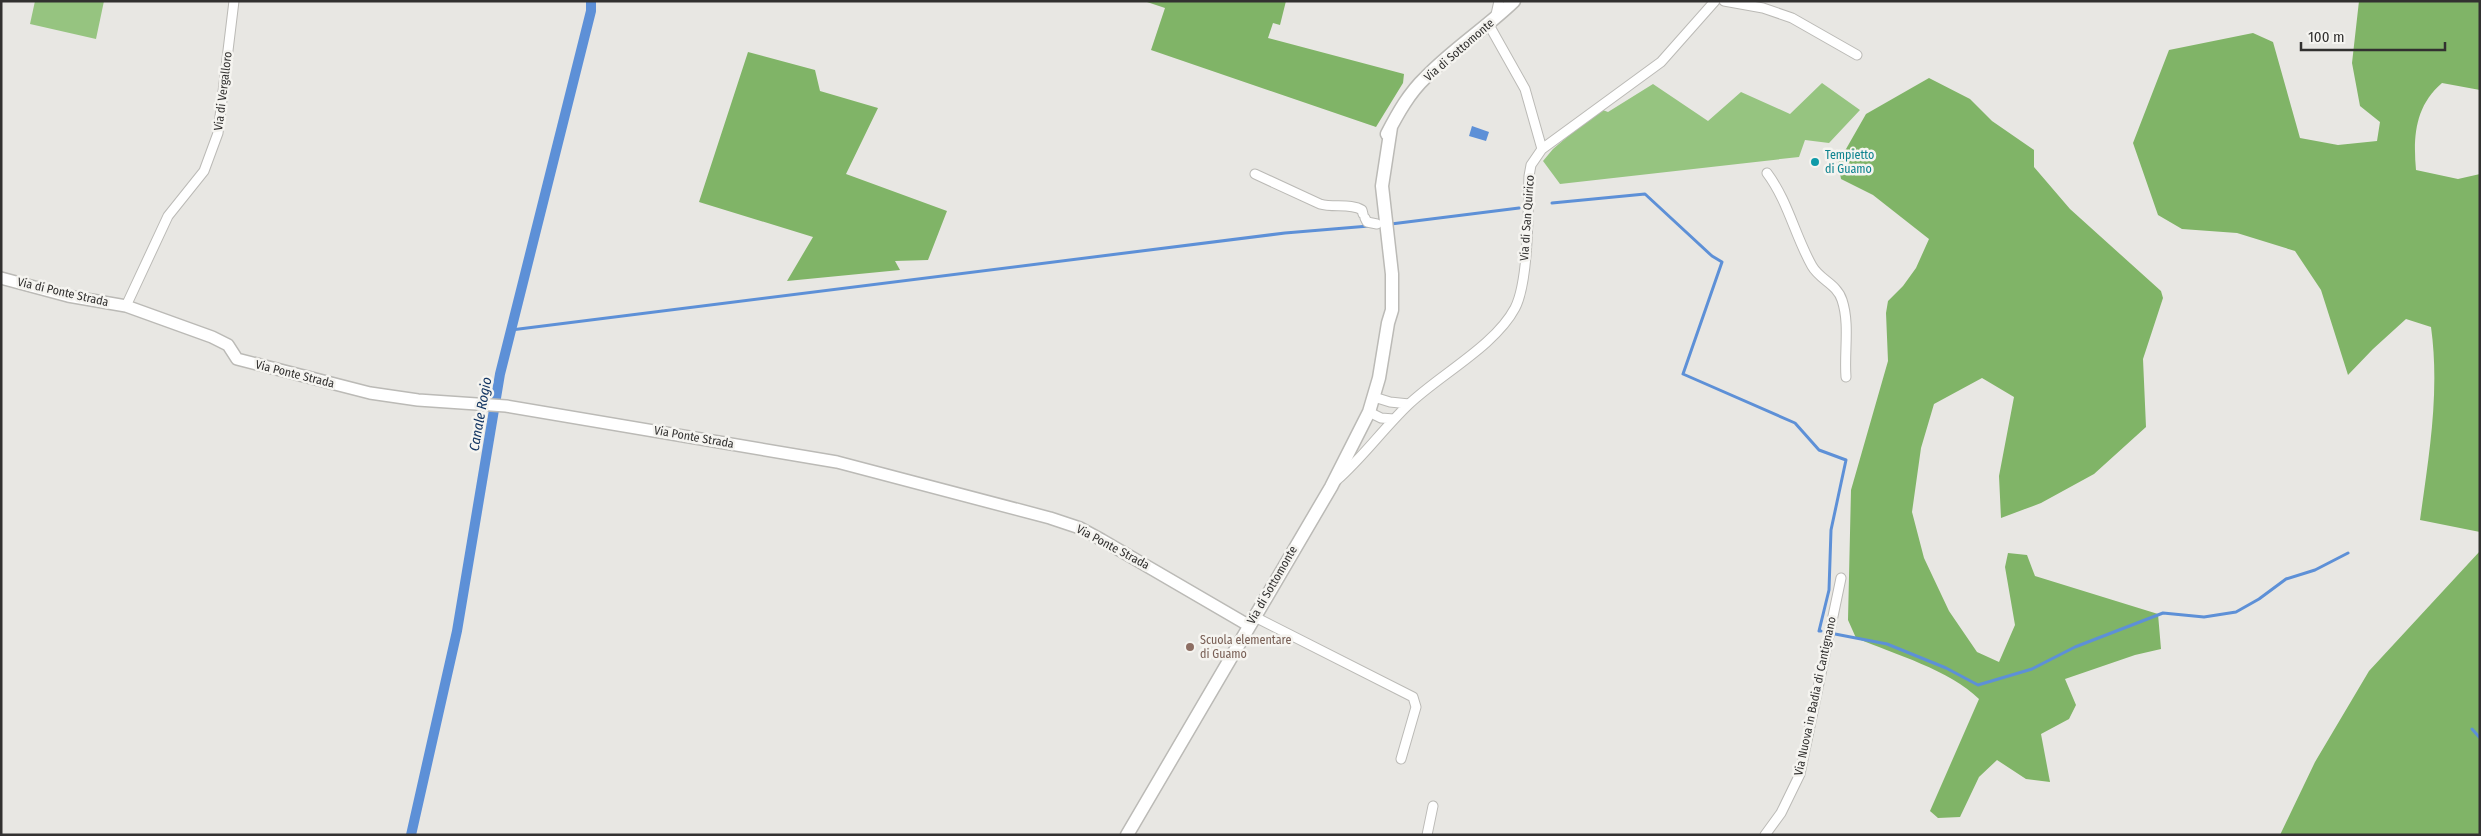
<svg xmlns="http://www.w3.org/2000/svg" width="2481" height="836" viewBox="0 0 2481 836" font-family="'Fira Sans Condensed',sans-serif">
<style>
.green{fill:#96c480}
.forest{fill:#80b467}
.water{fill:#5d90d7}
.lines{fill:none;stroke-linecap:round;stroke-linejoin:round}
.stream{stroke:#5d90d7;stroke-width:3}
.canal{stroke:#5d90d7;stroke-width:10}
.minor-casing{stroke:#bbbab6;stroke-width:11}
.tertiary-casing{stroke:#bbbab6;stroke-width:14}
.secondary-casing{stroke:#bbbab6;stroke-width:15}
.minor{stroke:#fff;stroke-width:9}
.tertiary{stroke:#fff;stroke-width:11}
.secondary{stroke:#fff;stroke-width:12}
.culture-dot{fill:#0f9aa8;stroke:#f5f4f0;stroke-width:2}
.education-dot{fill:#8d6e63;stroke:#f5f4f0;stroke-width:2}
.labels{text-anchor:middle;stroke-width:5;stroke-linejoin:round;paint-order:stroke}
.street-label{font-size:12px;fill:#323130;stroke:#f5f4f0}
.culture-label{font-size:12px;fill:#0d838f;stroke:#f5f4f0;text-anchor:start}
.education-label{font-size:12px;fill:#785e54;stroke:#f5f4f0;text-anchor:start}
.water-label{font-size:14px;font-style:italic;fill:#123562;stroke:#f5f4f0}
</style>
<rect width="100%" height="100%" fill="#e8e7e3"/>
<!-- green -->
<path class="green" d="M35 1H104L96 39 30 24Z
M1822 83 1860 110 1829 143 1805 140 1799 157 1560 184 1543 161 1553 149 1600 109 1608 112 1653 84 1708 121 1741 92 1790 114Z"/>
<!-- forest -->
<path class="forest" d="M1144 1H1286L1280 25 1273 23 1268 38 1404 74 1403 83 1376 127 1151 50 1165 8Z
M2359 1H2480V90L2442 83C2415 106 2413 137 2416 170L2458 179 2480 174V532L2420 520C2429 455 2440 392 2431 327L2406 319 2373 349 2348 375 2321 290 2295 251 2237 233 2182 229 2158 215 2133 143 2169 50 2253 33 2273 42 2300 138 2338 145 2377 141 2380 122 2360 106 2352 63Z
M748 52 815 70 820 91 878 108 846 174 947 211 928 260 895 261 900 270 787 281 813 237 699 202Z
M1929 78 1970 99 1992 121 2034 150V167L2070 209 2161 291 2163 298 2143 359 2146 427 2094 474 2041 503 2001 518 1999 476 2014 397 1982 378 1934 404 1921 448 1912 512 1924 558 1949 611 1977 652 1999 662 2015 625 2005 567 2008 553 2027 555 2035 576 2158 614 2161 649 2135 655 2065 679 2076 705 2069 719 2041 734 2050 782 2026 779 1997 760 1979 777 1960 817 1938 818 1930 811 1979 699C1950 670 1894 654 1856 638L1848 620 1851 490 1888 361 1886 313 1888 301 1903 286 1916 268 1929 239 1873 195 1841 179 1838 163 1866 114Z
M2480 551V835H2280L2315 762 2369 671Z"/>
<!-- water -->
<path class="water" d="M1472 126 1489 132 1486 141 1469 136Z"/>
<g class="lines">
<!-- stream -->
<path class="stream" d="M1552 203 1645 194 1712 256 1722 262 1683 374 1795 423 1819 450 1846 460 1831 530 1829 590 1819 631H1821
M1391 224 1519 208
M511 330 1285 233 1369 226
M1835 634 1887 644 1946 668 1978 685 2032 669 2075 647 2163 613 2204 617 2236 612 2259 599 2286 579 2315 570 2348 553
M2472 729 2480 738"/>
<!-- canal -->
<path class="canal" d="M411 835 457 631 500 374 591 11V1"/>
<defs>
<path id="minor" d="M1724 1 1763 8 1792 18 1857 55
M1495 19 1499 1
M1489 25 1525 89 1542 149
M1767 173C1788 201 1795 236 1812 266 1820 280 1837 284 1842 300 1850 324 1844 352 1846 377
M1255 174 1320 204C1333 208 1351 203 1362 210L1363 214
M1365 218 1367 222 1377 224
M126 306 168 216 204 171 218 133 234 1
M1374 397 1390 402 1409 404
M1369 412 1381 418 1394 419
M1337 480C1363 457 1383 429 1408 405 1439 375 1495 346 1515 308 1529 281 1528 209 1529 176L1531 165 1542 149 1661 62 1715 1
M1253 616 1413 697 1416 707 1401 759
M1427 835 1433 806
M1765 835 1781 813 1800 774 1841 578"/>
<path id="tertiary" d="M1 278 68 296 126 306 212 337 228 345 237 359 370 393 418 400 506 406 837 462 1050 518 1080 528 1102 540 1248 625"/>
<path id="secondary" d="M1387 134C1398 113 1409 93 1426 77 1453 49 1486 28 1514 1
M1127 835 1331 487 1369 412 1379 378 1388 323 1392 310V274L1382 186 1391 127"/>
</defs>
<!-- minor casing -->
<use href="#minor" class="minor-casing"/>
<!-- tertiary casing -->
<use href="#tertiary" class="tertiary-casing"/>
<!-- secondary casing -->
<use href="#secondary" class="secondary-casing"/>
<!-- minor -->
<use href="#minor" class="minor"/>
<!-- tertiary -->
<use href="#tertiary" class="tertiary"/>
<!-- secondary -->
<use href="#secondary" class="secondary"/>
</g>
<!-- markers -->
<circle class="culture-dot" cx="1815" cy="162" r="5"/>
<circle class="education-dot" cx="1190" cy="647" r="5"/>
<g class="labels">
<!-- street labels -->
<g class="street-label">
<text transform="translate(1459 50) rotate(-41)" y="4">Via di Sottomonte</text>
<text transform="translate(223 91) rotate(-83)" y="4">Via di Vergalloro</text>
<text transform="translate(1527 218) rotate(-86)" y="4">Via di San Quirico</text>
<text transform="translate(63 292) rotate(13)" y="4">Via di Ponte Strada</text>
<text transform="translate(295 374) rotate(14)" y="4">Via Ponte Strada</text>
<text transform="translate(694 437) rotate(10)" y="4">Via Ponte Strada</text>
<text transform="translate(1113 547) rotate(28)" y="4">Via Ponte Strada</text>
<text transform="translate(1272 585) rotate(-60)" y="4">Via di Sottomonte</text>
<text transform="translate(1815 696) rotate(-78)" y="4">Via Nuova in Badia di Cantignano</text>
</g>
<!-- culture labels -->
<g class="culture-label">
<text x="1825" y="159">Tempietto<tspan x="1825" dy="14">di Guamo</tspan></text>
</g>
<!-- education labels -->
<g class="education-label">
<text x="1200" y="644">Scuola elementare<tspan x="1200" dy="14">di Guamo</tspan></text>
</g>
<!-- water labels -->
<g class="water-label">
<text transform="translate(480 414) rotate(-80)" y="5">Canale Rogio</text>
</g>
</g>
<!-- border -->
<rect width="2481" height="836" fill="none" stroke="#323130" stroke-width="5"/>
<!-- scale -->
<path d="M2301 42v8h144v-8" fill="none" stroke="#323130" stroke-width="2.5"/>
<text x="2308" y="42" font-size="15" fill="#323130" stroke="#f5f4f0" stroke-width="4" paint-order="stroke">100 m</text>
</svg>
